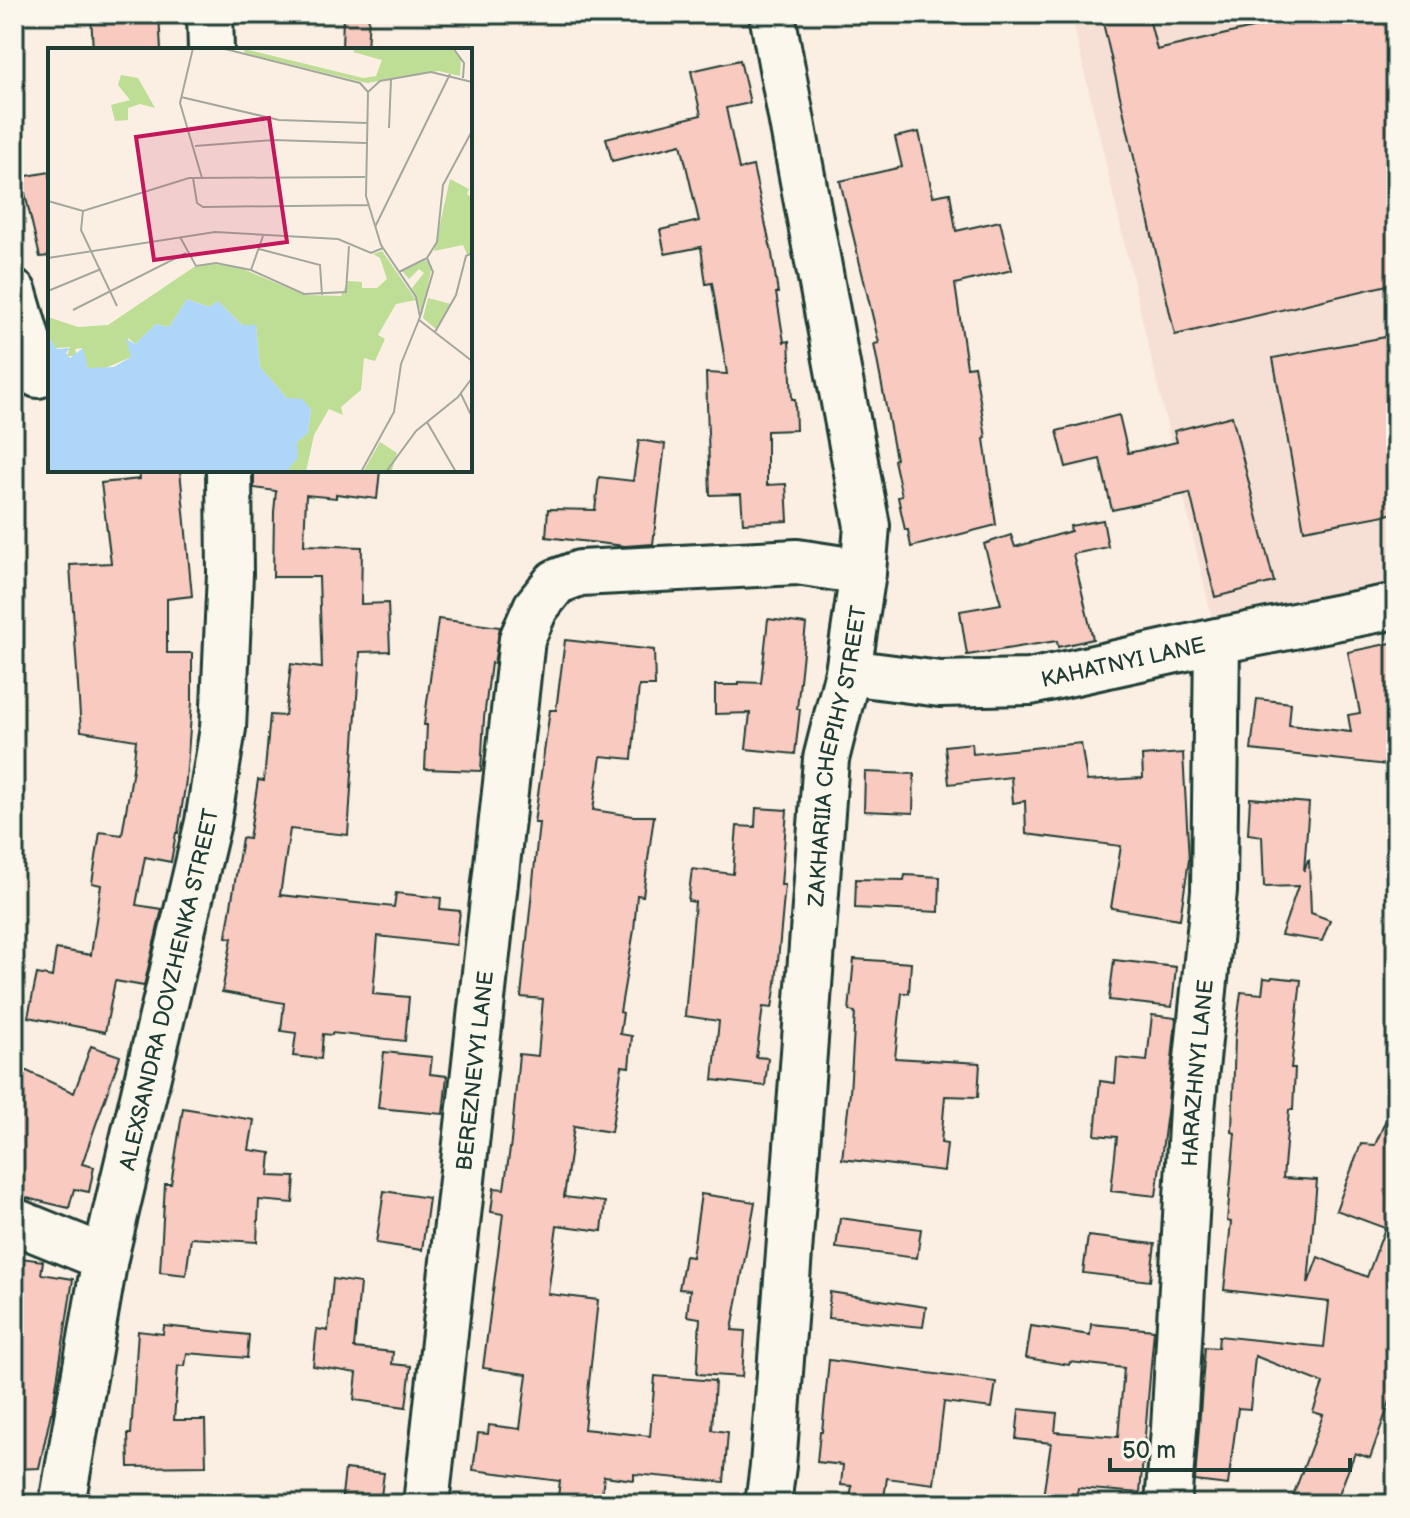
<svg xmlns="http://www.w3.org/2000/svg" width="1410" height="1518" viewBox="0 0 1410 1518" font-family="'Balsamiq Sans',sans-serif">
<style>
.built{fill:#f6e0d5}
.building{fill:#f9cac0;stroke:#1f3d34;stroke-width:2}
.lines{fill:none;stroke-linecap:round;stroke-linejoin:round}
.minor-casing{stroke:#1f3d34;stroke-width:50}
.minor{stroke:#fbf7ec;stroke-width:44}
.labels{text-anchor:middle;stroke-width:7;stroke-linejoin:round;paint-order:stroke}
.street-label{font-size:22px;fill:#1f3d34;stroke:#fbf7ec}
.inset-road{fill:none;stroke:#a3a79d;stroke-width:2}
.view{fill:#c2185b;fill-opacity:0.15;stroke:#c2185b;stroke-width:4}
.inset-edge{fill:none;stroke:#1f3d34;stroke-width:4}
</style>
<rect width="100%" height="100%" fill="#fbeee3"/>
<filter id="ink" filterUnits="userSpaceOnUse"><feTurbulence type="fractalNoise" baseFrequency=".0125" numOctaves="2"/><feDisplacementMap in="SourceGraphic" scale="16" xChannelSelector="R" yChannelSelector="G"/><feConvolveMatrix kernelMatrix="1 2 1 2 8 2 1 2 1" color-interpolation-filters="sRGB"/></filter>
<g filter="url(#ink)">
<!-- built -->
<path class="built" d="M1071 14H1396V596L1215 631Z"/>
<!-- building -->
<path class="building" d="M91 14H159L161 50H93Z
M343 14H369L367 50H342Z
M1101 14H1148L1157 50 1313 14H1396V283L1175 335Z
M740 60 750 103 726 108 739 169 753 166 772 254 778 293H776L784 342 789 341 792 399H795L796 430 767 431V485L786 484 788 521 743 523 741 494 710 495 706 373 727 374 712 283 706 284 701 247 665 254 660 230 699 221 681 144 612 161 606 138 701 115 691 71Z
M919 132 933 196 950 193 956 231 1000 221 1012 270 955 284 967 367 974 366 981 406 986 438 984 439 996 525 911 547 908 530H905L898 497 902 496 894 460 896 459 874 344 879 343 840 181 902 167 895 137Z
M50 172V256L40 257 21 177Z
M1396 335V513L1304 530 1273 358Z
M1119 415 1128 453 1177 442 1174 431 1232 416 1274 582 1215 597 1190 493 1112 510 1100 459 1066 467 1057 431Z
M639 440 665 444 653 544 625 546 546 537 548 509 595 510 599 477 633 481Z
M139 470H180L192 596 167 599V653H192V702L186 780 178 833H176L171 862 145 857 136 905 162 909 144 986 115 981 105 1032 28 1017 37 974 52 977 56 949 91 955 101 885 92 883 100 832 122 835 133 769 136 740 81 731 70 565 111 563 101 483 140 479Z
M254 470H380L377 499 336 494V498L306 495 304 545 362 547 361 604 388 603 390 651 360 652 348 835 290 829 280 895 394 907 396 893 441 898 440 909 460 911 456 945 378 936 373 994 409 997 405 1041 332 1033V1035L323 1034 321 1059 293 1056 296 1033 281 1031 284 1003 222 992 232 938 226 937 242 838 249 839 258 780 264 781 270 715 285 716 291 664 322 668 319 577H273L274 512 276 491 254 488Z
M1103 520 1108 547 1073 554 1093 639 1058 647 1057 641 967 655 960 611 1001 604 984 544 1011 535 1015 547 1071 531 1070 526Z
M438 619 500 627 494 664 491 663 484 718 481 771 425 769 427 725H424Z
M768 619 806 624 797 709H800L795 754 746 749 750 713 715 714V685H739V682L761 683Z
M565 640 654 650 655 686H639L632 759 601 756 593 810 633 816H654L643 896 637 895 634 930 620 1012 623 1013 620 1034 632 1036 629 1067 622 1066 611 1132 574 1126 564 1197 605 1202 602 1231 557 1225 548 1294 598 1300 584 1429 650 1436 655 1376 715 1381 712 1430 728 1432 724 1482 634 1474V1480L604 1476 601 1504H557L560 1481 473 1470 478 1433 488 1434 489 1425 520 1429 527 1374 483 1368 503 1214 491 1212 494 1188 504 1189 511 1142 519 1054 538 1056 543 999 521 997 539 823H534L550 710H556Z
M1396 642V766L1251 750 1257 699 1291 703 1289 725 1351 732 1348 715 1360 713 1348 652Z
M972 743 973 754 1081 743 1087 781 1143 778 1142 756 1183 753 1189 860 1180 919 1111 908 1121 846 1026 834 1025 801 1013 803 1011 777 949 784 945 746Z
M865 772 914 774 913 813 864 811Z
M1250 798 1309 803 1304 871 1308 860H1309L1311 913 1330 920 1322 941 1281 935 1298 886 1264 887 1262 836 1248 834Z
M756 808 787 810 781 885H785L776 983 772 1008 763 1007 756 1057 768 1058 765 1086 713 1080 719 1021 685 1016 695 902 688 901 692 869 733 874 737 826 755 827Z
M905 875 940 877 939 912 855 908 856 879 904 880Z
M854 959 911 963 909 993H902L895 1058 980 1063 978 1097 945 1096 941 1143 947 1144 944 1171 842 1159 850 1093 855 1012 849 1011Z
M1114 960 1176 967 1172 1007 1109 1000Z
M1272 977 1301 980 1291 1068H1295L1293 1110H1289L1283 1178 1317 1180 1308 1284 1318 1257 1367 1277 1385 1228 1336 1210 1361 1144 1375 1145 1396 1097V1384L1370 1458 1355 1453 1335 1504H1290L1323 1415 1313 1412 1323 1383 1255 1356 1250 1409 1238 1408 1228 1485 1195 1481 1205 1347 1218 1348 1219 1336 1324 1347 1329 1302 1224 1290 1231 1222 1227 1221 1235 1133 1232 1132 1235 1038 1241 992 1262 994 1264 978 1271 979Z
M1152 1015 1176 1018 1167 1113 1156 1196 1111 1191 1117 1137 1095 1135 1100 1081 1115 1083 1117 1058 1147 1061Z
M91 1046 120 1056 82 1164 94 1167 89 1192 74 1189 69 1208 14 1195V1065L74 1093Z
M384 1052 432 1057 430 1074 447 1076 443 1114 378 1108Z
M183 1108 254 1120 249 1150 271 1153 269 1176 295 1177 293 1203 259 1200 257 1242 191 1238 186 1275 160 1272 165 1184H171Z
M384 1191 429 1198 422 1250 376 1243Z
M701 1194 755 1202 732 1330 745 1331 742 1377 697 1374 700 1318 687 1316 690 1290 679 1289 685 1256 692 1257Z
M840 1218 921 1229 917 1258 836 1248Z
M1088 1236 1155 1244 1150 1281 1083 1273Z
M14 1257 43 1261 41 1274 73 1279 52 1413H51L39 1468 14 1469Z
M333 1279 360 1283 354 1348 393 1352 392 1364 411 1366 406 1407 354 1400 357 1373 313 1366 317 1329 328 1331Z
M830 1292 926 1307 923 1327 828 1318Z
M1091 1324 1154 1330 1140 1493 1078 1488 1075 1504H1042L1051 1443 1016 1439 1019 1409 1057 1413 1055 1432 1118 1437 1124 1368 1070 1362 1069 1365 1026 1358 1031 1326 1090 1335Z
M164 1326 249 1335 247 1358 187 1353 185 1366H178L174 1420H205L206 1466 129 1467 128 1434H131L138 1331 163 1334Z
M829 1360 996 1382 992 1408 944 1402 934 1484 887 1478 883 1504H849L852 1486 841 1485 843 1465 817 1462 820 1432H822Z
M345 1469 384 1473 380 1504H341Z"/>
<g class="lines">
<defs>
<g id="minor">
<path d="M210 14 211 50"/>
<path d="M14 293 38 375"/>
<path id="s1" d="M848 672 940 684 1030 682 1217 641 1396 606"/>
<path d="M14 1221 105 1258"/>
<path id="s2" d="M62 1504 105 1258 208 822 223 728 230 574 229 470"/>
<path id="s3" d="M426 1504 522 639 536 607 556 582 580 573 797 562 863 572"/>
<path id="s4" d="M768 1504 773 1466 826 759 848 672 863 572 867 526 772 14"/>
<path id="s5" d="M1168 1504 1174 1429 1192 1109 1214 891 1217 641"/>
</g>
</defs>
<!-- minor casing -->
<use href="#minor" class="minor-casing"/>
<!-- minor -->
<use href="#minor" class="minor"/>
</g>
</g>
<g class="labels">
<!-- street labels -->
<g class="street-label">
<text dy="8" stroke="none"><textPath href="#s1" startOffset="278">KAHATNYI LANE</textPath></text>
<text dy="8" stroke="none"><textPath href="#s4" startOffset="752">ZAKHARIIA CHEPIHY STREET</textPath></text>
<text dy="8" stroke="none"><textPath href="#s2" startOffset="526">ALEXSANDRA DOVZHENKA STREET</textPath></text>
<text dy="8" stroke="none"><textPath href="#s3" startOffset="436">BEREZNEVYI LANE</textPath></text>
<text dy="8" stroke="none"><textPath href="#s5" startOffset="432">HARAZHNYI LANE</textPath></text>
</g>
</g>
<!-- overview -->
<g transform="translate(48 48)">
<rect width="424" height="424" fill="#fbeee3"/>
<path d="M308 0H403L413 11 412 28 391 23 319 35 196 5 197 1 315 30 328 28 334 12 305 4ZM73 27 90 30 107 60 92 56 80 60V72L67 73 63 57 82 52 70 37ZM402 131 421 141 419 146 424 150V205L419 206 415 197 386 203ZM334 203 368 252 348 256 330 287 337 291 327 313 316 310 313 342 293 359 295 367 281 361 266 387 258 424 238 423 249 410V394L260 385 263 361 254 352 239 350 212 319 208 277H194L170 253 161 259 139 251 121 279 108 276 87 296 80 290 83 309 55 321 40 320 34 300 27 301 29 308H19L22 299 8 300 0 288V269L30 279 60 277 146 219 164 216 190 219 257 247 293 248 300 233 314 234V240H329L339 231 332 210 325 206ZM378 212 384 218 374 267 364 240 376 225 371 221 361 231 354 223ZM380 250 403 256 388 281 375 270ZM332 394 349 405 344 422 315 424Z" fill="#bede96"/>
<path d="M139 251 161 259 170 253 194 277H208L212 319 239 350 254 351 263 361 260 385 249 394 250 410 238 424H0V288L9 301 22 300 18 305 22 310 35 300 40 320 66 319 83 309 78 291 87 296 108 276 121 279Z" fill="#add6f8"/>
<path class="inset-road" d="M145 0 132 55 154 130M173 0 312 35 320 44M405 0 416 15 415 30M320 44 332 33 383 24 424 34M133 49 231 72 319 75M341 80 343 31M147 98 225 92 318 95M145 130 149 155 155 159 320 157M0 153 35 163 141 130 317 129M35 163 33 182 69 258M327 179 402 26M132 189 148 218 168 215 203 222 256 246 298 244 301 198M211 201 272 217 274 247M0 210 167 184 290 191 323 205 335 200M379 210 389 194 395 137 424 83M203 222 215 188M351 224 379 210M0 243 53 221M25 262 138 205M371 272 385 224 379 210M371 272 424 313M387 284 408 247 418 208 424 205M413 346 424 369M379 374 408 424M313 424 346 364 353 316 372 269 368 249 333 197 318 148 320 44M338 424 368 383 410 349 424 330"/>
<path class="view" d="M221 70 239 194 106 212 88 89Z"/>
<rect width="424" height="424" class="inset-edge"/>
</g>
<!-- margin -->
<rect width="1410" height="1518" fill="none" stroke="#fbf7ec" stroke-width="48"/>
<rect x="24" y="24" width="1362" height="1470" fill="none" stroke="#1f3d34" stroke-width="3" filter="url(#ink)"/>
<!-- scale -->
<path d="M1110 1458v12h240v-12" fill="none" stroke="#1f3d34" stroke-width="4"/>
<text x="1122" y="1458" font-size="24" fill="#1f3d34" stroke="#fbf7ec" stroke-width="6" paint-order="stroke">50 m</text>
</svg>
